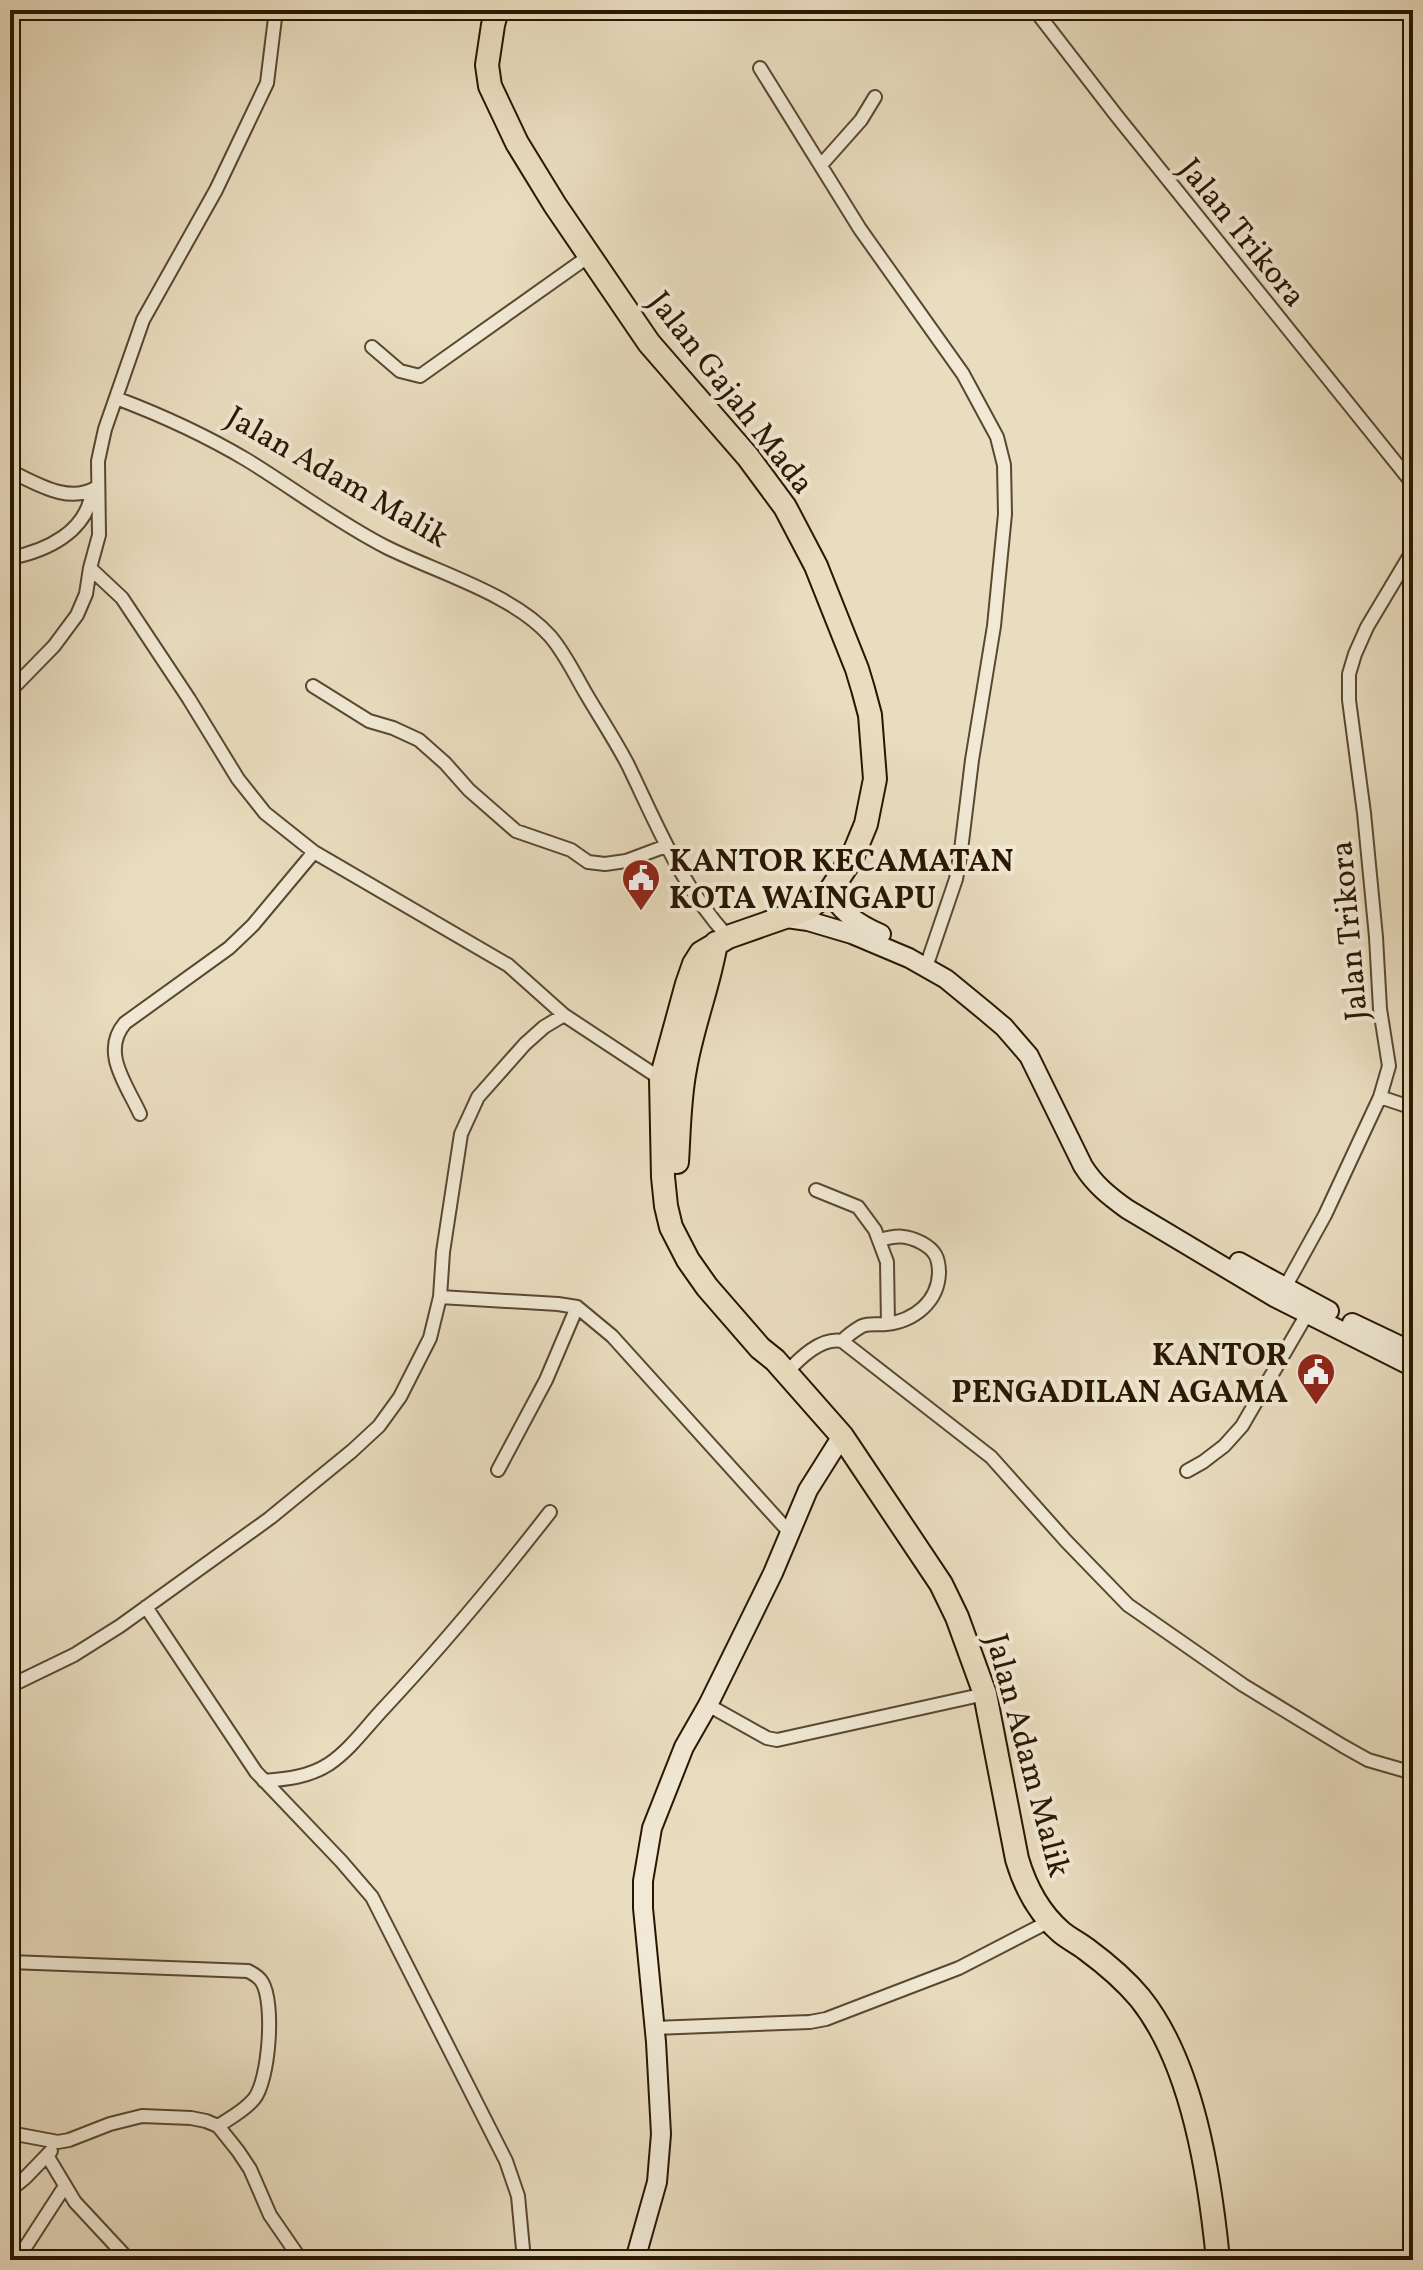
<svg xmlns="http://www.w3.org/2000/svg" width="1423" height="2270" viewBox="0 0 1423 2270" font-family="Vollkorn,serif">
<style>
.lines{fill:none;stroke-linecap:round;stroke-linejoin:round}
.street-casing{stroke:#594830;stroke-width:16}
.secondary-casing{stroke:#291601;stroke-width:22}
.highway-casing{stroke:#291601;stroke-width:26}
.street{stroke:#f1e9d5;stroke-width:12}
.secondary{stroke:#f1e9d5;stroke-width:18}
.highway{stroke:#e9ddbf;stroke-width:22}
.labels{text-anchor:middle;stroke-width:8;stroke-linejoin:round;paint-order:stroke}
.street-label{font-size:32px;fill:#291601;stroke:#f1e9d5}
.poi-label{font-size:32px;font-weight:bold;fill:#291601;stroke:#f1e9d5;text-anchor:start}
</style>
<rect width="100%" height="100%" fill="#e9ddbf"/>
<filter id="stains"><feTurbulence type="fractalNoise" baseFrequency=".0025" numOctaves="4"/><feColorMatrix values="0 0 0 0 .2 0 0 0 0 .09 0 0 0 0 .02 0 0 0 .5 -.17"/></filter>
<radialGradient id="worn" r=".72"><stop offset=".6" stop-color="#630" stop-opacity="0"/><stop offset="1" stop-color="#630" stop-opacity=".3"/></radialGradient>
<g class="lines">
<defs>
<path id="street" d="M1035 10 1116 115 1413 484
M760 68 860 229 963 374 997 437 1004 465 1005 514 994 626 972 760 961 850 956 879 926 967
M821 165 861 120 875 97
M372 347 400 371 420 376 589 256
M116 398C161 415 205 435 247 460 293 488 337 522 386 547 436 572 513 594 550 636 564 652 574 673 585 692 599 716 615 740 628 765 658 827 681 886 728 937
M10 471C36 483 69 505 97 487
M10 558C46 551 88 532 92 490
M90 568 122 598 189 699 238 779 265 813 314 852 508 965 564 1015 661 1079
M313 686 369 721 393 728 419 740 445 763 469 790 516 831 571 850 588 862 605 864 626 861 666 846
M10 691 54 646 77 615 86 594 90 568 99 535 98 461 105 429 143 320 216 190 267 83 276 10
M1380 1097 1413 1108
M140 1114C127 1085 100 1052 125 1023L229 948 253 925 314 852
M816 1190 858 1207 875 1230 887 1262 888 1324
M1283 1291 1325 1215 1380 1097 1389 1066 1380 1009 1376 937 1364 813 1349 700V674L1355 654 1367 627 1413 550
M440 1297 558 1304 577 1307 612 1336 790 1533
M842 1341C848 1335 855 1330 862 1326 870 1323 878 1325 886 1324 914 1321 938 1302 939 1273 939 1258 935 1250 922 1243 907 1235 896 1235 881 1240
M786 1373C800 1358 821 1337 842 1341L991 1457 1066 1541 1128 1605 1243 1685 1343 1746 1368 1760 1413 1773
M498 1470 546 1380 577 1307
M1187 1471 1203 1462 1224 1446 1242 1426 1307 1314
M146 1607 256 1772 341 1861 372 1897 506 2161 518 2196 524 2260
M10 1686 74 1655 120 1626 270 1518 352 1451 379 1426 400 1397 430 1338 440 1297 443 1252 461 1134 478 1097 525 1044 544 1027 564 1015
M708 1705 767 1738 777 1740 985 1694
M264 1781C287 1779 309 1777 329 1764 351 1749 366 1727 384 1708 443 1645 497 1580 550 1512
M10 1962 248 1971C254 1974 259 1977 262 1982 275 2003 269 2081 254 2099 244 2111 230 2118 218 2126
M654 2028 810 2022 826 2019 959 1968 1050 1921
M10 2133 58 2142 69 2140 110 2124 142 2116 191 2118 206 2121 218 2126 238 2151 250 2169 270 2215 301 2260
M48 2157 75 2202 129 2260
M10 2190 25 2178 51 2151
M17 2260 65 2186"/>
<path id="secondary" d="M830 891C839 912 860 925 881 934
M787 918 808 921 852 934 909 958 946 979 985 1011 1004 1027 1029 1056 1083 1166C1095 1185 1109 1196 1127 1209L1276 1298 1413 1367
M1239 1262 1329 1311
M1352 1323 1413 1352
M635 2260 657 2182 661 2134 656 2042 643 1908V1881L652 1828 684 1747 708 1705 773 1573 808 1490 842 1436"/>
<path id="highway" d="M497 10 493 25 487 65 490 86 517 143 555 205 649 343 748 457 785 507 816 566 857 669 863 689 870 715 875 779 866 824 852 858 830 891 808 909 728 937 701 953 694 964 687 984 661 1079 663 1177 666 1206 671 1227 688 1260 707 1287 760 1348 775 1360 842 1436 941 1584 957 1617 985 1694 1017 1859C1025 1886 1039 1913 1061 1932 1068 1938 1078 1943 1086 1949 1105 1963 1125 1980 1140 1998 1193 2064 1210 2178 1218 2260
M677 1162C679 1131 679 1100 685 1069 692 1027 709 985 716 943"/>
</defs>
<!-- street casing -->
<use href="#street" class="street-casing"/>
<!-- secondary casing -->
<use href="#secondary" class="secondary-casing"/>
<!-- highway casing -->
<use href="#highway" class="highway-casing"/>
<!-- street -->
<use href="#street" class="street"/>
<!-- secondary -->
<use href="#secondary" class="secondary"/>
<!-- highway -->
<use href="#highway" class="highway"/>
</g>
<!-- icons -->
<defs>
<symbol id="civic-pin" viewBox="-11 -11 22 30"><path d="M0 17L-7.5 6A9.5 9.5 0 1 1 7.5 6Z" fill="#8f2418" stroke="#f1e9d5"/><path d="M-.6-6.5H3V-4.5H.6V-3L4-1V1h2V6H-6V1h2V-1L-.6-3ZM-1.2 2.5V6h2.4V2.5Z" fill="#fff"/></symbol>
</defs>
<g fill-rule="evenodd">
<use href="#civic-pin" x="619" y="856" width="44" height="60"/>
<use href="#civic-pin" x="1294" y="1350" width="44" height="60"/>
</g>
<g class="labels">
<!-- street labels -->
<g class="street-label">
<text transform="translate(1243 232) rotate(51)" y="11">Jalan Trikora</text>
<text transform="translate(732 392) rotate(52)" y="11">Jalan Gajah Mada</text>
<text transform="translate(338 476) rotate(30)" y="11">Jalan Adam Malik</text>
<text transform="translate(1348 931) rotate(-95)" y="11">Jalan Trikora</text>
<text transform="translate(1029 1755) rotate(75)" y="11">Jalan Adam Malik</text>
</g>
<!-- poi labels -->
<g class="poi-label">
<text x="669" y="871">KANTOR KECAMATAN<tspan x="669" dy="37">KOTA WAINGAPU</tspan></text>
<text x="1288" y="1365" text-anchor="end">KANTOR<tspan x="1288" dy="37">PENGADILAN AGAMA</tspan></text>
</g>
</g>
<!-- margin -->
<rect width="1423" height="2270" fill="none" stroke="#e9ddbf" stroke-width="40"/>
<rect x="12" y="12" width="1399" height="2246" fill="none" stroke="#291601" stroke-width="4"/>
<rect x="20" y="20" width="1383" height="2230" fill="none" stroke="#291601" stroke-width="2"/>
<rect width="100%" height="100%" filter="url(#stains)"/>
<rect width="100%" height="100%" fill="url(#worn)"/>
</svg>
